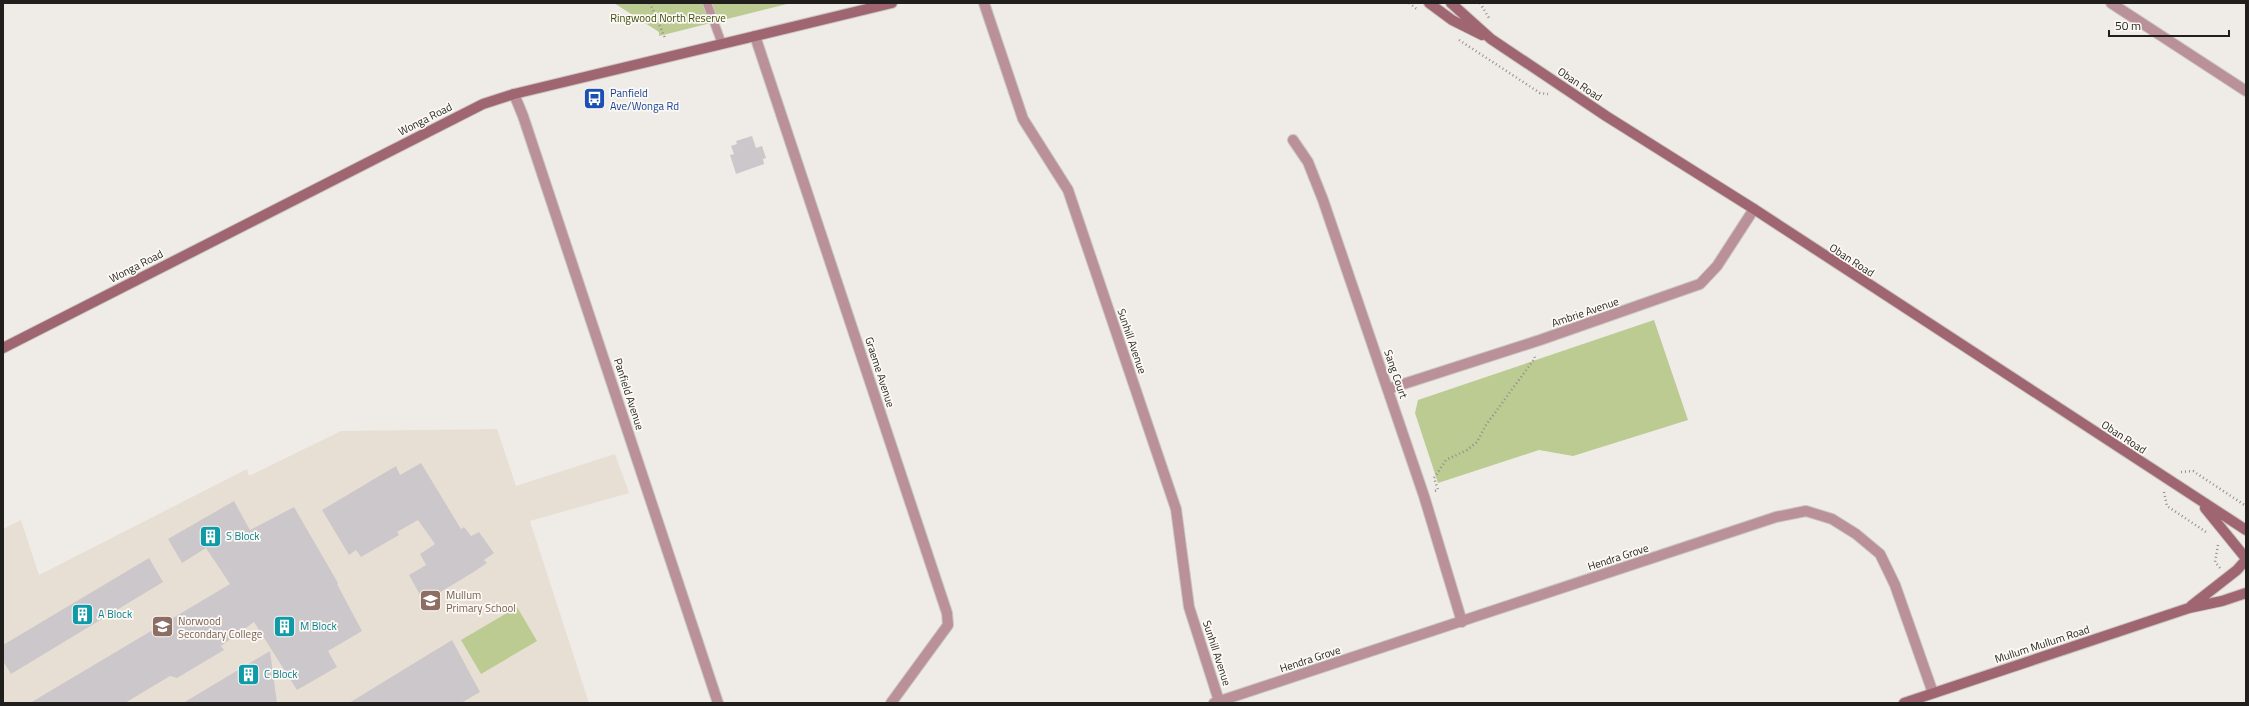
<svg xmlns="http://www.w3.org/2000/svg" width="2249" height="706" viewBox="0 0 2249 706" font-family="'Titillium Web',sans-serif">
<style>
.built{fill:#e8dfd4}
.green{fill:#bbcb91}
.building{fill:#ccc7cb}
.lines{fill:none;stroke-linecap:round;stroke-linejoin:round}
.lane-casing{stroke:#cac6c3;stroke-width:10}
.street-casing{stroke:#cac6c3;stroke-width:12}
.secondary-casing{stroke:#cac6c3;stroke-width:12}
.path{stroke:#918f8c;stroke-width:2.5;stroke-dasharray:1 3;stroke-linecap:butt}
.lane{stroke:#ba9198;stroke-width:8}
.street{stroke:#ba9198;stroke-width:10}
.secondary{stroke:#9f6570;stroke-width:10}
.labels{text-anchor:middle;stroke-width:3.5;stroke-linejoin:round;paint-order:stroke}
.park-label{font-size:11px;fill:#3e4b0c;stroke:#fcf9f4}
.street-label{font-size:11px;fill:#201f1d;stroke:#fcf9f4}
.transit-label{font-size:11px;fill:#164399;stroke:#fcf9f4;text-anchor:start}
.culture-label{font-size:11px;fill:#0d838f;stroke:#fcf9f4;text-anchor:start}
.education-label{font-size:11px;fill:#785e54;stroke:#fcf9f4;text-anchor:start}
</style>
<rect width="100%" height="100%" fill="#efebe7"/>
<!-- built -->
<path class="built" d="M497 429 516 486 615 454 629 493 530 521 589 703H3V529L21 520 39 575 247 469 249 476 341 431Z"/>
<!-- green -->
<path class="green" d="M614 3H791L659 36V32Z
M1654 320 1688 420 1573 456 1539 450 1438 483 1415 413 1418 400Z
M517 607 537 641 481 674 461 640Z"/>
<!-- building -->
<path class="building" d="M752 136 756 148 762 146 766 158 763 159 764 164 736 174 730 155 734 154 731 146 737 144 736 141Z
M421 463 461 529 464 527 471 536 479 532 494 553 484 560 487 563 472 573 424 602 409 575 426 565 420 554 435 544 418 520 397 532 399 535 361 557 356 550 349 555 322 510 396 466 400 475Z
M234 501 250 530 294 507 338 583 337 584 362 631 328 651 337 667 297 690 254 622 221 646 224 650 177 678 170 676 125 703H30L230 584 206 548 182 563 168 539Z
M149 558 163 582 11 674 3 661V645Z
M452 640 480 692 461 703H349Z
M270 651 277 703H183Z"/>
<g class="lines">
<defs>
<path id="lane" d="M707 3 722 44"/>
<path id="street" d="M984 3 1023 119 1068 190 1176 509 1189 607 1219 701
M2111 3 2246 91
M755 36 947 613 948 625 891 703
M514 94 523 116 718 703
M1293 140 1308 162 1323 200 1424 496 1462 622
M1388 389 1540 340 1700 284 1717 266 1754 209
M1214 703 1776 517 1806 511 1832 519 1856 534 1880 554 1895 585 1933 693"/>
<path id="secondary" d="M1429 3 1452 20 1482 35
M1451 3 1491 39 1606 116 1754 209 2246 530
M3 348 483 104 514 94 892 3
M2205 508 2244 556
M2191 606 2237 570 2244 562
M1904 703 2189 608 2222 601 2246 593"/>
</defs>
<!-- lane casing -->
<use href="#lane" class="lane-casing"/>
<!-- street casing -->
<use href="#street" class="street-casing"/>
<!-- secondary casing -->
<use href="#secondary" class="secondary-casing"/>
<!-- path -->
<path class="path" d="M650 3 665 38
M1409 3 1418 10
M1480 3 1489 18
M1459 40 1540 93 1548 94
M2181 472 2193 471 2246 506
M1435 491 1438 490 1434 478 1446 460 1467 450 1477 442 1486 425 1535 358 1534 355
M2164 492 2167 506 2206 532
M2218 545 2215 562 2220 568"/>
<!-- lane -->
<use href="#lane" class="lane"/>
<!-- street -->
<use href="#street" class="street"/>
<!-- secondary -->
<use href="#secondary" class="secondary"/>
</g>
<!-- icons -->
<defs>
<symbol id="bus-square" viewBox="-11 -11 22 22"><rect x="-9" y="-9" width="18" height="18" rx="4" fill="#1a4fb4" stroke="#fcf9f4"/><path d="M-5-6H5V4H4V6H2V4H-2V6H-4V4H-5ZM-3.5-4V0h7V-4ZM-3.5 1.2v1.5H-2V1.2ZM2 1.2v1.5H3.5V1.2Z" fill="#fff"/></symbol>
<symbol id="building-square" viewBox="-11 -11 22 22"><rect x="-9" y="-9" width="18" height="18" rx="4" fill="#0f9aa8" stroke="#fcf9f4"/><path d="M-4-6H4V6H1V3H-1V6H-4ZM-2.5-4.3h1.7v1.8h-1.7ZM.8-4.3h1.7v1.8H.8ZM-2.5-1h1.7V.8h-1.7ZM.8-1h1.7V.8H.8Z" fill="#fff"/></symbol>
<symbol id="school-square" viewBox="-11 -11 22 22"><rect x="-9" y="-9" width="18" height="18" rx="4" fill="#8d6e63" stroke="#fcf9f4"/><path d="M0-5L7-2L0 1L-7-2ZM-4 1L0 2.5L4 1V4Q0 6-4 4Z" fill="#fff"/></symbol>
</defs>
<g fill-rule="evenodd">
<use href="#bus-square" x="582" y="86" width="25" height="25"/>
<use href="#building-square" x="198" y="524" width="25" height="25"/>
<use href="#school-square" x="418" y="588" width="25" height="25"/>
<use href="#building-square" x="70" y="602" width="25" height="25"/>
<use href="#building-square" x="272" y="614" width="25" height="25"/>
<use href="#school-square" x="150" y="614" width="25" height="25"/>
<use href="#building-square" x="236" y="662" width="25" height="25"/>
</g>
<g class="labels">
<!-- park labels -->
<g class="park-label">
<text x="668" y="22">Ringwood North Reserve</text>
</g>
<!-- street labels -->
<g class="street-label">
<text transform="translate(1580 84) rotate(34)" y="4">Oban Road</text>
<text transform="translate(425 119) rotate(-27)" y="4">Wonga Road</text>
<text transform="translate(1852 260) rotate(33)" y="4">Oban Road</text>
<text transform="translate(136 266) rotate(-27)" y="4">Wonga Road</text>
<text transform="translate(1585 312) rotate(-19)" y="4">Ambrie Avenue</text>
<text transform="translate(1132 341) rotate(71)" y="4">Sunhill Avenue</text>
<text transform="translate(880 372) rotate(72)" y="4">Graeme Avenue</text>
<text transform="translate(1396 374) rotate(71)" y="4">Sang Court</text>
<text transform="translate(629 394) rotate(72)" y="4">Panfield Avenue</text>
<text transform="translate(2124 437) rotate(33)" y="4">Oban Road</text>
<text transform="translate(1618 557) rotate(-18)" y="4">Hendra Grove</text>
<text transform="translate(2042 644) rotate(-18)" y="4">Mullum Mullum Road</text>
<text transform="translate(1217 653) rotate(72)" y="4">Sunhill Avenue</text>
<text transform="translate(1310 659) rotate(-18)" y="4">Hendra Grove</text>
</g>
<!-- transit labels -->
<g class="transit-label">
<text x="610" y="97">Panfield<tspan x="610" dy="13">Ave/Wonga Rd</tspan></text>
</g>
<!-- culture labels -->
<g class="culture-label">
<text x="226" y="540">S Block</text>
<text x="98" y="618">A Block</text>
<text x="300" y="630">M Block</text>
<text x="264" y="678">C Block</text>
</g>
<!-- education labels -->
<g class="education-label">
<text x="446" y="599">Mullum<tspan x="446" dy="13">Primary School</tspan></text>
<text x="178" y="625">Norwood<tspan x="178" dy="13">Secondary College</tspan></text>
</g>
</g>
<!-- border -->
<rect width="2249" height="706" fill="none" stroke="#201f1d" stroke-width="8"/>
<!-- scale -->
<path d="M2109 30v6h120v-6" fill="none" stroke="#201f1d" stroke-width="2"/>
<text x="2115" y="30" font-size="12" fill="#201f1d" stroke="#fcf9f4" stroke-width="3" paint-order="stroke">50 m</text>
</svg>
